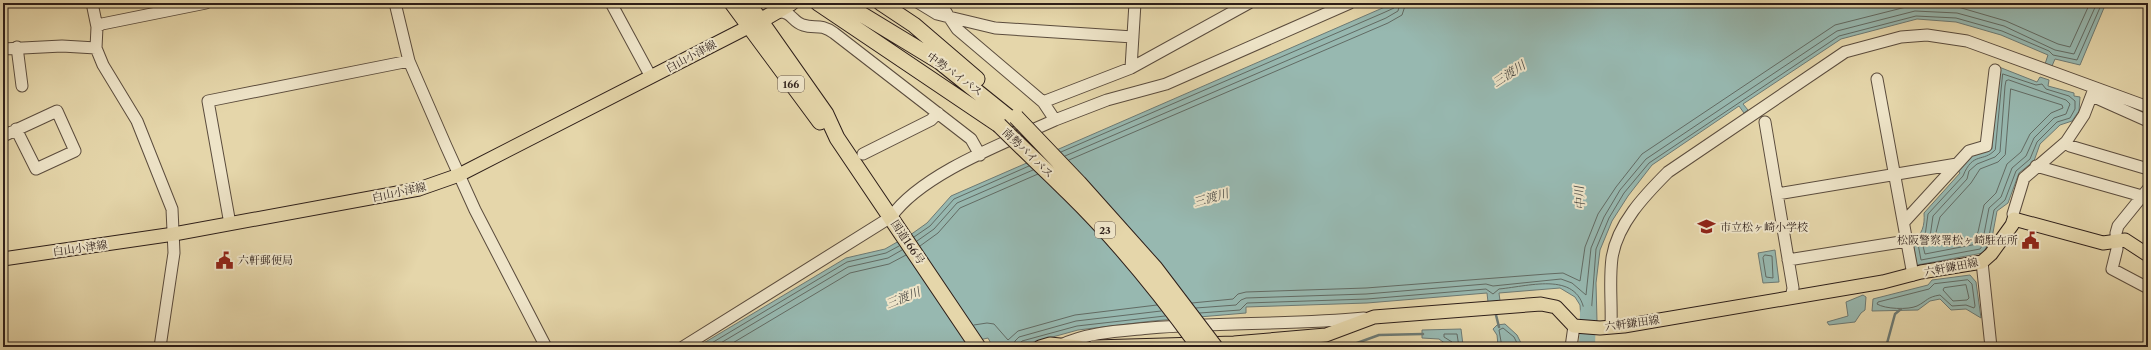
<svg xmlns="http://www.w3.org/2000/svg" width="2151" height="350" viewBox="0 0 2151 350" font-family="'Libre Caslon Text','Noto Serif JP',serif">
<style>
.water{fill:#97b8b0;stroke:#6d7a74}
.lines{fill:none;stroke-linecap:round;stroke-linejoin:round}
.shore{stroke:#626b64;stroke-width:1}
.stream{stroke:#6d7a74;stroke-width:2.5}
.river{stroke:#97b8b0;stroke-width:16}
.minor-casing{stroke:#5b4c3d;stroke-width:13}
.major-casing{stroke:#2d1e19;stroke-width:15}
.highway-casing{stroke:#2d1e19;stroke-width:17}
.minor{stroke:#eee4c8;stroke-width:11}
.major{stroke:#e5d6aa;stroke-width:13}
.highway{stroke:#e5d6aa;stroke-width:15}
.highway-bridge-casing{stroke:#2d1e19;stroke-width:17;stroke-linecap:butt}
.highway-bridge{stroke:#e5d6aa;stroke-width:15}
.labels{text-anchor:middle;stroke-width:4;stroke-linejoin:round;paint-order:stroke}
.shield{fill:#eee4c8;stroke:#67594e;stroke-width:1}
.shield-label{font-size:10px;font-weight:bold;fill:#2d1e19}
.street-label{font-size:11px;fill:#2d1e19;stroke:#eee4c8}
.poi-label{font-size:11px;fill:#2d1e19;stroke:#eee4c8;text-anchor:start}
.water-label{font-size:12px;font-style:italic;fill:#4d4c46;stroke:#eee4c8}
</style>
<rect width="100%" height="100%" fill="#e5d6aa"/>
<filter id="stains"><feTurbulence type="fractalNoise" baseFrequency=".005" numOctaves="4"/><feColorMatrix values="0 0 0 0 .2 0 0 0 0 .09 0 0 0 0 .02 0 0 0 .5 -.17"/></filter>
<radialGradient id="worn" r=".72"><stop offset=".6" stop-color="#630" stop-opacity="0"/><stop offset="1" stop-color="#630" stop-opacity=".3"/></radialGradient>
<!-- water -->
<path class="water" d="M1394 3H2106L2080 65 2055 59 2052 66 2045 64 2048 55 2001 35 1956 22 1917 19 1841 39 1743 104 1748 110 1744 113 1739 106 1652 165 1628 196 1612 221 1600 250 1596 283 1597 321 1581 320 1580 305 1575 297 1560 288 1499 293 1500 301 1488 302 1487 293 1367 303 1246 307V313L1152 321 1078 330 1016 347H993L988 338 949 347H697L846 258 885 249 913 233 927 223 951 196Z
M1999 67 2037 82 2040 77 2049 80 2048 86 2074 93V96L2080 97 2079 111 2072 121 2060 125 2040 144 2034 161 2019 173 2008 203 1997 211 1992 238 1983 253 1917 265 1913 242C1922 234 1925 226 1924 213L1960 173 1958 170 1972 156 1992 149Z
M1775 250 1779 282 1763 283 1758 253Z
M1970 275 1976 282 1981 318 1966 309 1951 310 1940 299 1930 301 1918 310 1872 311 1873 299 1928 285 1932 280Z
M1863 295 1866 297 1865 310 1861 313 1855 322 1829 325 1827 322 1848 316 1846 302Z
M1505 324 1517 335 1523 347H1450L1439 339 1422 338V330L1461 329 1463 345H1498L1497 335 1493 329 1497 325Z"/>
<g class="lines">
<!-- shore -->
<path class="shore" d="M2003 74 2036 85 2042 84 2046 89 2069 96 2075 101V109L2070 118 2057 122 2037 142 2030 159 2016 171 2005 200 1994 210 1989 236 1980 249 1921 260 1918 244 1925 236 1928 214 1963 176C1973 151 1983 163 1995 150Z
M2009 80 2066 100 2070 104 2066 114 2054 118 2034 138 2026 156 2012 168 2001 197 1989 208 1984 234 1977 244 1925 254 1923 246 1930 237 1933 216 1967 179 1969 171 1977 164 1995 157 2000 152 2005 86 2006 81Z
M2011 89 2062 105 2063 108 2051 113 2030 134 2021 152 2007 164 1996 193 1984 205 1978 232 1974 239 1934 246 1933 244 1940 217 1971 183 1980 169 1998 162 2005 155Z
M1061 152 1383 13 1394 8 1395 3
M1065 156 1386 18 1398 11 1400 3
M1069 160 1388 23 1402 15 1406 3
M914 237 930 226 954 199 1029 166
M917 241 934 229 957 203 1033 170
M920 246 938 233 960 208 1038 174
M1765 255 1772 256 1773 278 1766 277 1763 258Z
M1968 280 1972 284 1975 306 1974 308 1966 305 1952 306 1940 295C1927 297 1927 301 1917 306 1908 310 1885 309 1877 304L1878 302 1929 289 1934 284Z
M1966 285 1969 298 1967 300 1953 301 1943 290 1944 288Z
M1192 303 1233 299 1238 294 1246 292 1366 288 1547 274 1563 273 1580 281 1585 247 1598 214 1616 187 1642 154 1835 25 1914 5 1958 7 2006 21 2058 44 2070 47 2090 3
M1196 308 1236 305 1241 300 1246 298 1366 294 1486 284 1493 286 1561 279 1572 283 1586 295 1591 248 1604 217 1620 190 1646 159 1837 31 1915 11 1957 13 2004 26 2055 50 2074 54 2097 3
M1200 313 1240 310 1247 303 1367 299 1486 289 1493 294 1499 289C1531 286 1580 270 1585 315L1591 316 1596 249 1609 218 1624 193 1649 163 1839 36 1916 16 1956 18 2002 31 2049 51 2053 55 2077 60 2102 3
M974 325 987 323 994 324 1008 340 1018 331 1075 315 1157 305
M705 347 847 262 886 253 899 246
M714 347 848 267 888 258 902 250
M726 347 850 273 889 264 906 255
M1013 347 1015 341 1019 337 1076 321 1161 311
M1018 347 1022 341 1077 326 1165 316
M1453 347 1452 342 1444 337V334H1457L1459 347
M1502 347 1499 330 1503 328 1514 337 1519 347"/>
<!-- stream -->
<path class="stream" d="M1495 311 1499 327
M1346 347 1379 335 1423 334
M1886 347 1895 314 1901 309"/>
<!-- river -->
<path class="river" d="M1587 347 1588 313"/>
<defs>
<path id="minor" d="M92 3 97 27 96 48 103 65 137 121 172 209 174 253 160 347
M395 3 409 61 446 146 475 210 546 347
M611 3 651 77
M938 3 943 7 949 17 995 28 1133 37
M778 12C792 11 792 22 803 25 815 29 820 23 834 33L971 139 980 155
M97 27 102 24 206 3
M17 47 22 86
M3 49 62 46 96 48
M1131 68 1135 3
M1877 79 1913 275
M2092 96 2148 121
M1043 102 1131 68 1249 3
M1055 120 1107 100 1166 84 1350 3
M1765 122 1793 288 1791 298
M3 136 57 111 75 151 36 169 16 129
M2066 142 2070 146 2148 169
M863 154 931 120 938 113
M2036 166 2142 196
M2148 189 2118 226 2116 233 2117 249 2112 269 2148 288
M1777 194 1957 164
M2014 219 2013 214 2024 178 2066 142 2084 115 2094 89
M1904 222 1969 151 1986 146 1995 70
M230 224 208 101 409 61
M1788 260 1907 241
M1982 262 1991 347
M1611 326C1612 303 1609 281 1612 258 1617 224 1645 195 1668 172L1845 52 1901 37 1927 35 1967 41 2148 107
M1061 345C1088 332 1120 331 1150 328 1221 322 1293 325 1364 318
M683 347 891 217C922 173 1007 142 1055 120L1043 102 957 29 949 17 937 14 919 3
M1571 347 1574 326"/>
<path id="major" d="M3 259 174 234 419 189 459 175 758 22
M1040 347 1050 344 1079 347
M1094 347 1234 343 1326 335 1374 317 1541 304 1556 307 1574 326 1600 328 1624 326 1883 282 1921 272 1982 262 1991 254 2012 225 2014 219 2103 243 2125 240 2148 255"/>
<path id="highway" d="M732 3 820 122
M748 3 826 114 837 138 978 347
M818 3 999 125
M843 3 940 62 1011 119
M881 3 914 25 977 79
M760 21 791 3"/>
</defs>
<!-- minor casing -->
<use href="#minor" class="minor-casing"/>
<!-- major casing -->
<use href="#major" class="major-casing"/>
<!-- highway casing -->
<use href="#highway" class="highway-casing"/>
<!-- minor -->
<use href="#minor" class="minor"/>
<!-- major -->
<use href="#major" class="major"/>
<!-- highway -->
<use href="#highway" class="highway"/>
<defs>
<path id="highway-bridge" d="M1016 117 1079 183 1155 268 1215 347
M999 125C1022 148 1046 170 1069 193 1117 240 1160 293 1199 347"/>
</defs>
<!-- highway-bridge casing -->
<use href="#highway-bridge" class="highway-bridge-casing"/>
<!-- highway-bridge -->
<use href="#highway-bridge" class="highway-bridge"/>
</g>
<!-- icons -->
<defs>
<symbol id="school-bare" viewBox="-9 -9 18 18"><path d="M0-5L7-2L0 1L-7-2ZM-4 1L0 2.5L4 1V4Q0 6-4 4Z" fill="#8f2418" stroke="#eee4c8" stroke-width="2.5" paint-order="stroke"/></symbol>
<symbol id="civic-bare" viewBox="-9 -9 18 18"><path d="M-.6-6.5H3V-4.5H.6V-3L4-1V1h2V6H-6V1h2V-1L-.6-3ZM-1.2 2.5V6h2.4V2.5Z" fill="#8f2418" stroke="#eee4c8" stroke-width="2.5" paint-order="stroke"/></symbol>
</defs>
<g fill-rule="evenodd">
<use href="#school-bare" x="1694" y="214" width="25" height="25"/>
<use href="#civic-bare" x="2018" y="228" width="25" height="25"/>
<use href="#civic-bare" x="212" y="248" width="25" height="25"/>
</g>
<g class="labels">
<!-- shield labels -->
<g class="shield">
<rect x="778" y="76" width="26" height="16" rx="3"/>
<rect x="1095" y="222" width="20" height="16" rx="3"/>
</g>
<g class="shield-label">
<text x="791" y="88">166</text>
<text x="1105" y="234">23</text>
</g>
<!-- street labels -->
<g class="street-label">
<text transform="translate(691 56) rotate(-28)" y="4">白山小津線</text>
<text transform="translate(955 74) rotate(36)" y="4">中勢バイパス</text>
<text transform="translate(1028 153) rotate(44)" y="4">南勢バイパス</text>
<text transform="translate(399 192) rotate(-12)" y="4">白山小津線</text>
<text transform="translate(908 242) rotate(56)" y="4">国道166号</text>
<text transform="translate(80 248) rotate(-8)" y="4">白山小津線</text>
<text transform="translate(1951 267) rotate(-11)" y="4">六軒鎌田線</text>
<text transform="translate(1632 323) rotate(-8)" y="4">六軒鎌田線</text>
</g>
<!-- poi labels -->
<g class="poi-label">
<text x="1720" y="231">市立松ヶ崎小学校</text>
<text x="2018" y="244" text-anchor="end">松阪警察署松ヶ崎駐在所</text>
<text x="238" y="264">六軒郵便局</text>
</g>
<!-- water labels -->
<g class="water-label">
<text transform="translate(1509 74) rotate(-33)" y="4">三渡川</text>
<text transform="translate(1211 198) rotate(-16)" y="4">三渡川</text>
<text transform="translate(1580 198) rotate(-94)" y="4">中川</text>
<text transform="translate(903 298) rotate(-22)" y="4">三渡川</text>
</g>
</g>
<!-- margin -->
<rect width="2151" height="350" fill="none" stroke="#e5d6aa" stroke-width="16"/>
<rect x="4" y="4" width="2143" height="342" fill="none" stroke="#2d1e19" stroke-width="2"/>
<rect x="8" y="8" width="2135" height="334" fill="none" stroke="#2d1e19"/>
<rect width="100%" height="100%" filter="url(#stains)"/>
<rect width="100%" height="100%" fill="url(#worn)"/>
</svg>
